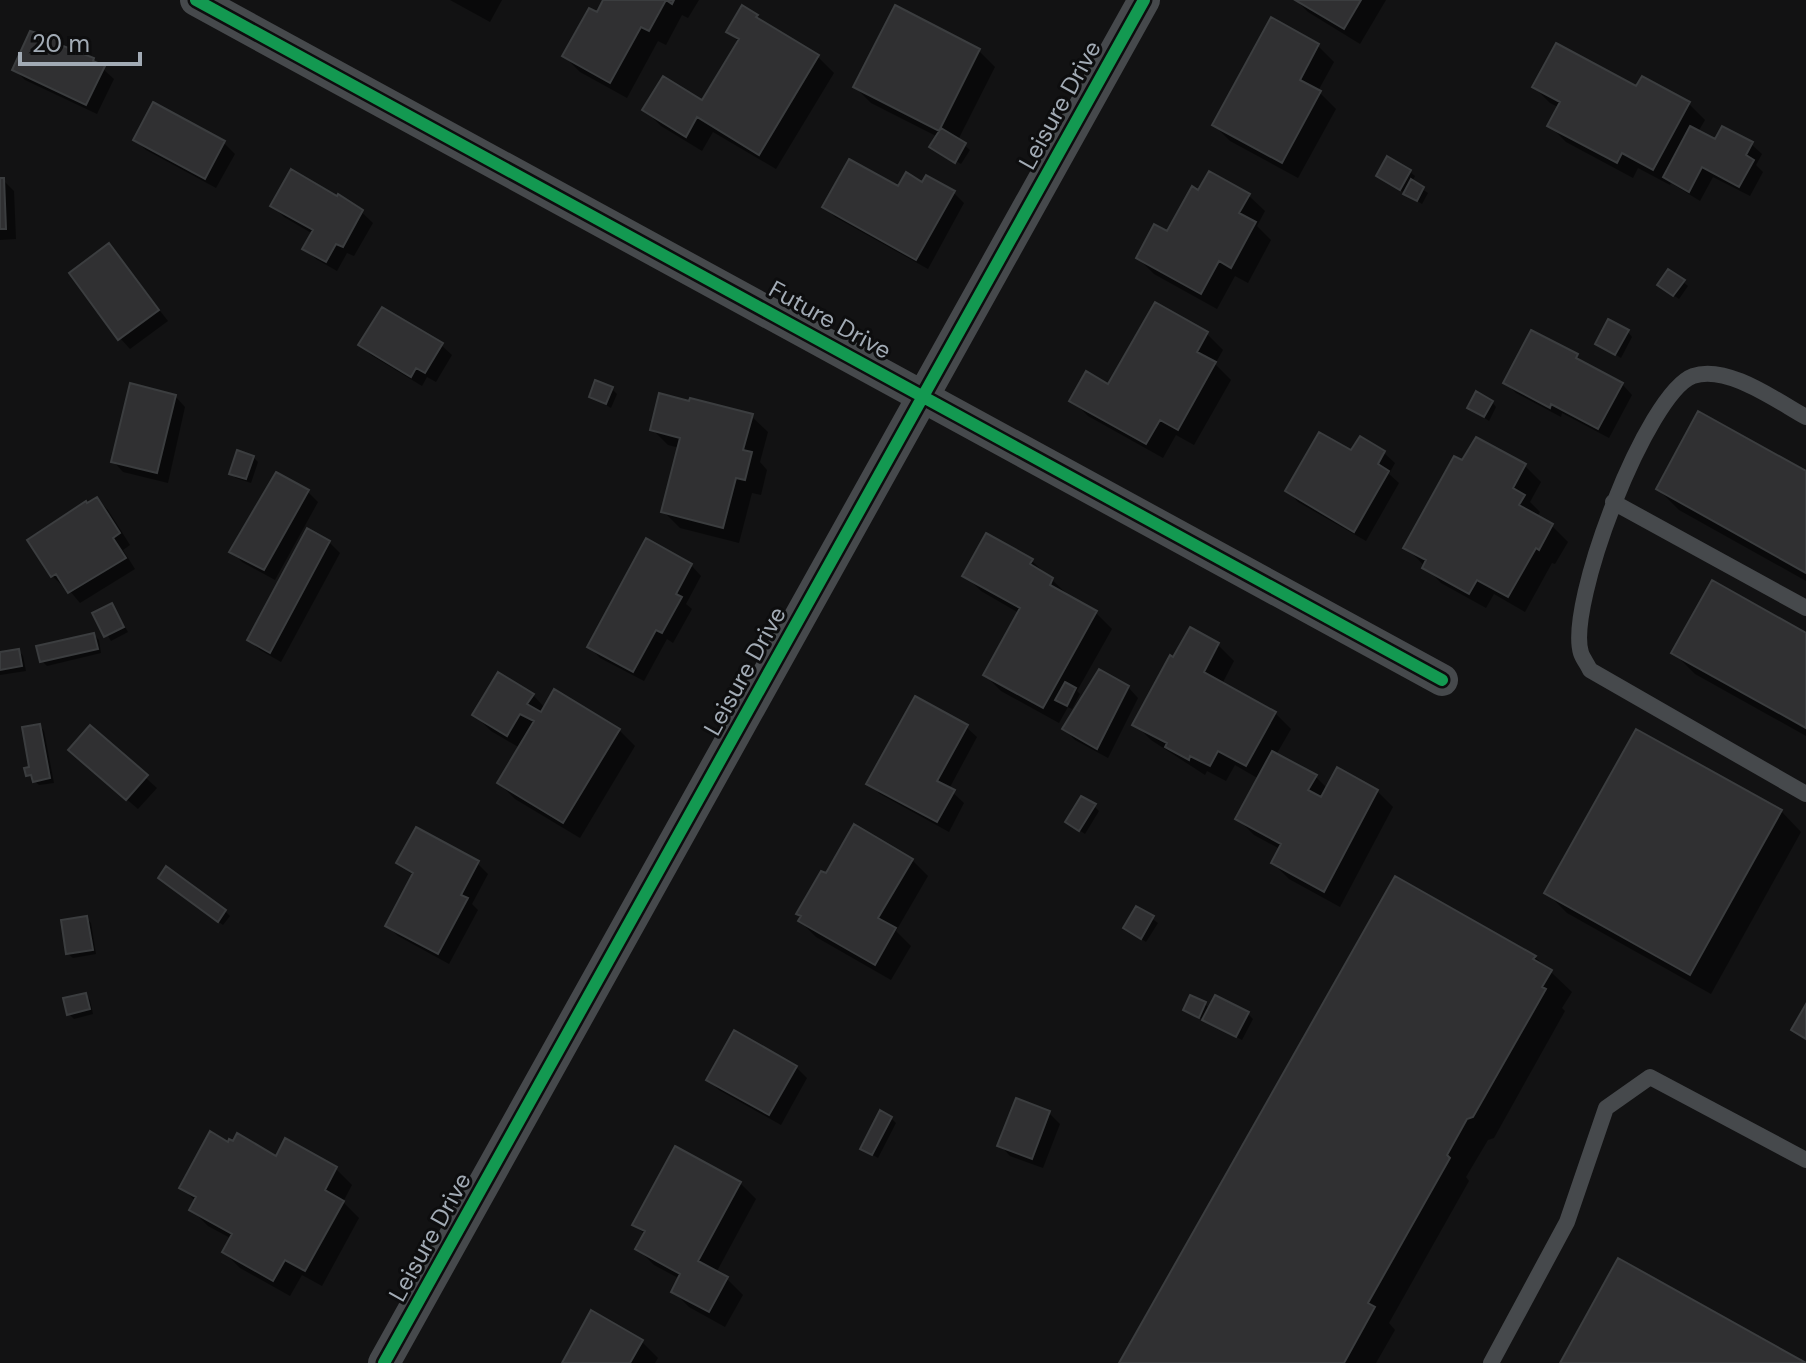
<svg xmlns="http://www.w3.org/2000/svg" width="1806" height="1363" viewBox="0 0 1806 1363" font-family="'DM Sans',sans-serif">
<style>
.shadow{fill:#0007}
.building{fill:#303032;stroke:#3b3d3f;stroke-width:2}
.lines{fill:none;stroke-linecap:round;stroke-linejoin:round}
.service{stroke:#46494c;stroke-width:16}
.minor{stroke:#46494c;stroke-width:32}
.cycleway-casing{stroke:#0d0d0e;stroke-width:17}
.cycleway{stroke:#139951;stroke-width:12}
.labels{text-anchor:middle;stroke-width:6;stroke-linejoin:round;paint-order:stroke}
.street-label{font-size:24px;fill:#a2abb5;stroke:#0d0d0e}
</style>
<rect width="100%" height="100%" fill="#121213"/>
<!-- shadow -->
<path class="shadow" d="M450 0H502L490 22Z
M606 0H699L688 18 682 15 666 45 658 41 627 98 580 72 564 56 597 15Z
M1296 0H1386L1360 44 1308 12Z
M896 8 979 51 995 67 958 140 970 150 961 164 934 148 938 137 871 103 855 87Z
M757 16 766 26 818 57 834 73 776 169 713 132 702 151 661 126 645 110 703 102 739 42 729 32Z
M50 39 62 48 93 60 114 79 97 114 25 80 14 69Z
M1318 46 1334 62 1318 91 1336 109 1298 178 1230 141 1214 125Z
M1534 87 1637 89 1689 104 1705 120 1698 132 1716 142 1751 144 1762 154 1756 165 1763 172 1750 196 1713 177 1700 201 1671 183 1670 185 1638 168 1633 178 1566 142 1550 126 1560 108 1550 103Z
M135 140 224 143 235 154 216 188 146 150Z
M1388 159 1410 172 1415 176 1412 182 1428 193 1422 204 1378 176Z
M292 172 354 205 373 223 354 256 347 253 337 271 316 259 305 248 313 234 284 217 273 206Z
M0 180H3L14 191 16 239 0 240Z
M923 184 954 193 964 203 928 269 835 217 825 207Z
M1199 192 1248 195 1265 211 1257 226 1271 240 1248 283 1235 276 1217 309 1154 274 1138 258 1167 234Z
M109 246 168 321 130 349 120 338Z
M1683 282 1688 286 1679 299 1664 289Z
M1156 305 1207 334 1223 350 1215 364 1231 380 1194 445 1176 435 1163 458 1088 416 1072 400 1109 387Z
M1532 332 1577 356 1586 365 1622 384 1632 395 1609 438 1562 413 1561 417 1516 393 1505 382Z
M1628 332 1632 337 1621 358 1598 343Z
M361 345H441L452 355 436 382 427 377 422 386 371 355Z
M612 389 617 394 611 408 591 396Z
M175 396 185 407 168 483 123 472 113 461Z
M1492 402 1496 407 1489 421 1470 408Z
M751 416 768 432 760 462 767 470 761 495 752 493 739 543 680 528 663 511 680 448 668 445 652 429Z
M1477 440 1525 466 1541 482 1530 502 1540 512 1537 517 1552 526 1568 542 1555 564 1552 563 1525 612 1494 594 1486 608 1441 583 1406 547Z
M1352 453H1384L1395 463 1389 474 1399 483 1366 541 1298 502 1288 491Z
M253 457 258 462 251 483 236 478 231 473Z
M1806 473V581L1679 510 1658 489Z
M308 492 318 502 275 580 242 562 232 551Z
M97 499 108 510 130 545 123 550 135 569 80 603 65 585 63 586 52 576Z
M329 542 340 553 281 662 260 650 249 640Z
M1032 561 1068 595 1096 613 1112 629 1077 691 1080 694 1072 709 1068 707 1059 723 1001 691 985 675 1019 613 981 591 965 575Z
M691 565 701 576 686 604 692 609 673 643 667 639 644 681 600 658 590 647Z
M112 605 128 632 111 641 95 614Z
M1191 629 1218 645 1234 661 1222 684 1275 713 1291 729 1276 755 1315 776 1328 789 1377 791 1393 807 1340 907 1289 879 1273 863 1280 849 1254 835 1238 819 1259 779 1235 765 1226 781 1207 771 1205 775 1151 740 1135 724Z
M94 635 99 640 101 653 47 666 42 661Z
M1806 635V736L1695 674 1674 653Z
M19 651 23 656 26 671 0 675V654Z
M1128 687 1138 698 1108 758 1075 740 1064 729Z
M533 695 545 708 619 730 635 746 580 838 515 799 499 783 520 748 491 731 475 715Z
M40 726 44 731 54 783 39 785 28 775 32 769Z
M966 727 977 737 949 789 964 803 949 832 880 794 869 783Z
M90 728 157 788 138 809 81 760Z
M1094 806 1099 811 1085 834 1067 822Z
M1781 811 1801 832 1711 994 1567 913 1546 892Z
M912 860 928 876 896 931 911 946 891 980 816 937 800 921 827 876Z
M399 863H477L488 874 472 904 478 910 449 964 398 936 387 925 414 876Z
M165 883 225 911 230 916 223 925Z
M1137 908 1158 923 1146 942 1125 928Z
M86 918 91 923 96 954 73 958 68 954Z
M1535 957 1572 992 1562 1008 1565 1011 1494 1138 1488 1140 1466 1177 1469 1181 1389 1323 1395 1330 1376 1363H1122Z
M86 995 90 1000 93 1014 74 1019 69 1014Z
M1205 1004 1210 1009 1248 1014 1253 1019 1242 1040 1186 1010Z
M796 1067 807 1078 781 1125 719 1090 708 1080Z
M1049 1113 1060 1124 1043 1168 1010 1156 1000 1145Z
M891 1118 896 1123 878 1158 863 1149Z
M229 1144 276 1158 336 1169 352 1185 343 1202 359 1218 322 1286 302 1275 290 1296 240 1268 224 1252 232 1239 208 1226 192 1210 196 1202 182 1187Z
M675 1148 740 1183 756 1199 716 1273 727 1279 743 1295 725 1327 689 1307 673 1291 680 1279 654 1265 638 1249 645 1235 634 1224Z
M642 1342 658 1358 655 1363H564Z"/>
<!-- building -->
<path class="building" d="M603 0H674L672 4 666 0 649 31 641 27 610 83 562 56 589 8 597 12Z
M1295 0H1361L1344 29Z
M742 5 758 15 756 17 819 55 759 155 697 117 686 137 642 110 663 76 702 100 739 39 726 32Z
M895 5 980 49 939 131 853 87Z
M1271 17 1319 44 1300 80 1321 91 1282 163 1212 125Z
M30 31 51 37 59 42 58 44 94 58 93 61 105 66 86 105 12 70Z
M1556 43 1636 86 1642 76 1690 102 1653 170 1622 153 1617 163 1547 126 1560 102 1532 87Z
M153 102 225 141 205 179 133 140Z
M1690 126 1715 139 1722 126 1753 142 1746 155 1754 160 1739 187 1702 167 1689 192 1663 177Z
M941 128 966 143 955 163 929 147Z
M1387 156 1411 170 1400 190 1376 176Z
M849 159 898 186 906 172 922 182 926 175 955 191 916 260 822 207Z
M291 169 337 196 338 194 363 210 343 247 336 244 326 262 302 249 313 230 270 206Z
M1209 171 1250 194 1239 213 1256 222 1231 268 1219 261 1201 294 1136 258 1154 224 1167 231 1192 186 1198 190Z
M0 178H4L6 229H0Z
M1411 179 1424 187 1417 201 1403 194Z
M109 243 159 310 118 340 69 273Z
M1668 269 1685 280 1673 296 1657 285Z
M1155 302 1208 332 1197 352 1216 362 1178 430 1160 420 1146 444 1069 401 1086 371 1108 384Z
M382 307 443 343 425 373 416 368 411 377 358 345Z
M1608 319 1629 330 1615 355 1595 344Z
M1531 330 1578 354 1576 358 1623 383 1598 429 1551 404 1550 408 1503 383Z
M595 380 613 387 606 404 589 397Z
M130 383 176 395 157 473 111 462Z
M1476 391 1493 401 1484 417 1467 408Z
M659 393 689 401 690 398 753 414 743 450 752 452 745 480 736 478 723 528 661 512 680 438 650 430Z
M1698 411 1806 471V573L1656 489Z
M1319 432 1351 450 1360 436 1385 451 1378 464 1389 471 1354 532 1285 491Z
M1476 437 1526 464 1513 488 1525 495 1519 505 1553 524 1539 550 1536 548 1508 597 1477 580 1469 594 1422 568 1426 560 1403 548 1454 456 1462 460Z
M237 450 254 456 246 479 229 474Z
M276 472 309 490 264 570 229 552Z
M97 497 120 533 113 538 126 558 68 593 56 574 51 577 27 540 86 501 87 503Z
M307 528 330 541 270 653 247 640Z
M986 533 1033 559 1030 564 1053 578 1050 585 1097 611 1043 708 983 675 1020 608 962 576Z
M646 538 692 564 676 594 682 597 662 633 656 630 633 672 587 647Z
M1712 580 1806 633V728L1671 653Z
M112 603 124 627 104 637 92 613Z
M1190 627 1219 643 1204 672 1276 712 1246 766 1218 751 1210 766 1190 756 1189 760 1165 747 1167 743 1132 725 1170 655 1173 657Z
M94 633 98 649 40 662 36 646Z
M19 649 22 666 0 670V652Z
M1099 669 1129 686 1097 749 1062 729Z
M498 672 534 694 527 704 541 712 554 689 620 729 563 823 497 783 534 721 520 714 507 736 472 715Z
M1065 682 1076 688 1067 706 1055 700Z
M915 696 968 725 937 781 955 790 937 822 866 784Z
M40 724 50 778 33 782 31 775 26 776 24 768 29 767 22 727Z
M90 725 148 775 126 800 68 750Z
M1636 729 1782 810 1690 975 1544 893Z
M1272 751 1317 775 1308 790 1321 797 1337 767 1378 790 1324 892 1271 863 1281 844 1235 819Z
M1081 796 1096 804 1079 831 1065 822Z
M854 824 913 859 878 918 896 928 875 965 798 921 801 916 796 914 821 871 826 873Z
M416 827 479 861 461 895 468 898 438 954 385 926 413 873 396 863Z
M166 866 226 910 218 922 158 878Z
M1395 876 1536 956 1533 959 1552 970 1542 987 1546 989 1473 1117 1467 1119 1447 1155 1450 1158 1368 1303 1375 1307 1344 1363H1119Z
M1136 906 1154 916 1141 939 1123 928Z
M87 916 93 950 66 954 61 920Z
M86 993 90 1009 67 1015 63 998Z
M1190 995 1206 1002 1199 1018 1183 1010Z
M1215 995 1249 1012 1236 1037 1202 1020Z
M1806 1004V1039L1791 1030Z
M734 1030 797 1066 769 1115 706 1080Z
M1016 1098 1050 1111 1032 1159 997 1146Z
M880 1110 892 1117 872 1155 860 1149Z
M210 1131 228 1142 229 1139 233 1141 237 1133 276 1156 285 1138 337 1167 325 1190 344 1201 305 1271 285 1260 273 1281 222 1252 232 1234 189 1210 196 1197 179 1188Z
M675 1146 741 1182 698 1261 728 1277 709 1312 671 1292 680 1274 635 1249 645 1231 632 1225Z
M1618 1258 1806 1363H1560Z
M591 1310 643 1340 630 1363H562Z"/>
<g class="lines">
<!-- service -->
<path class="service" d="M1806 417C1777 401 1727 364 1693 376 1647 393 1566 605 1581 653 1583 659 1588 665 1590 670L1806 794
M1613 502 1806 608
M1491 1363 1567 1222 1606 1108 1650 1077 1806 1160"/>
<!-- minor -->
<path class="minor" d="M196 0 1442 680
M384 1363 1144 0"/>
<defs>
<path id="cycleway" d="M196 0 1442 680
M384 1363 1144 0"/>
</defs>
<!-- cycleway casing -->
<use href="#cycleway" class="cycleway-casing"/>
<!-- cycleway -->
<use href="#cycleway" class="cycleway"/>
</g>
<g class="labels">
<!-- street labels -->
<g class="street-label">
<text transform="translate(1060 105) rotate(-61)" y="8">Leisure Drive</text>
<text transform="translate(830 320) rotate(29)" y="8">Future Drive</text>
<text transform="translate(745 671) rotate(-61)" y="8">Leisure Drive</text>
<text transform="translate(430 1237) rotate(-61)" y="8">Leisure Drive</text>
</g>
</g>
<!-- scale -->
<path d="M20 52v12h120v-12" fill="none" stroke="#a2abb5" stroke-width="4"/>
<text x="32" y="52" font-size="24" fill="#a2abb5" stroke="#0d0d0e" stroke-width="6" paint-order="stroke">20 m</text>
</svg>
